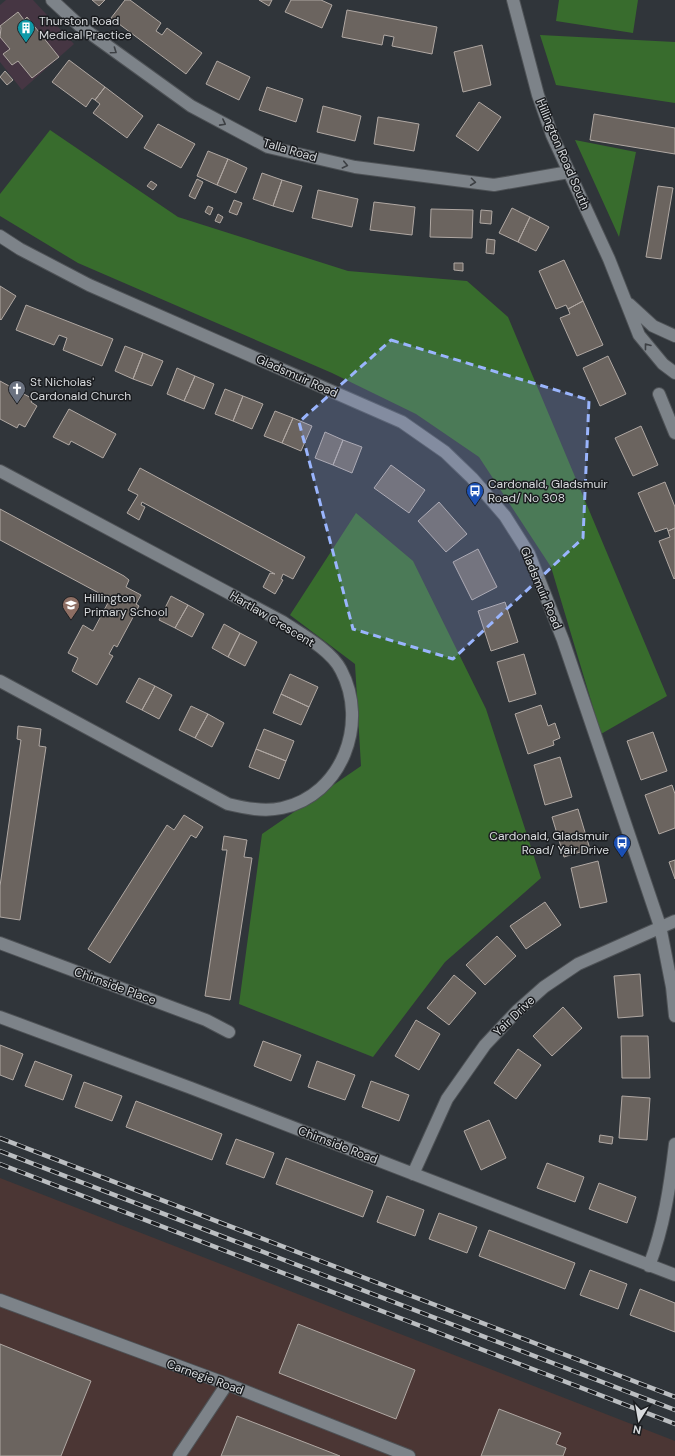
<svg xmlns="http://www.w3.org/2000/svg" width="675" height="1456" viewBox="0 0 675 1456" font-family="'DM Sans',sans-serif">
<style>
.commercial{fill:#463643}
.industrial{fill:#4b3634}
.green{fill:#386c2d}
.building{fill:#6b645f;stroke:#b0a8a3}
.lines{fill:none;stroke-linecap:round;stroke-linejoin:round}
.minor-casing{stroke:#4e5256;stroke-width:14}
.tertiary-casing{stroke:#4e5256;stroke-width:14}
.minor{stroke:#7d8389;stroke-width:12}
.tertiary{stroke:#7d8389;stroke-width:12}
.rail-casing{stroke:#bbbec1;stroke-width:4.5}
.rail{stroke:#1a1c1f;stroke-width:3;stroke-dasharray:9;stroke-linecap:butt}
.oneway{stroke:#3d4044}
.marked{fill:#9ab5fd;fill-opacity:0.2;stroke:#9ab5fd;stroke-width:3;stroke-dasharray:8 5;stroke-linejoin:round}
.labels{text-anchor:middle;stroke-width:3;stroke-linejoin:round;paint-order:stroke}
.poi-label{font-size:12px;fill:#d8dbde;stroke:#1a1c1f;text-anchor:start}
.street-label{font-size:12px;fill:#d8dbde;stroke:#1a1c1f}
</style>
<rect width="100%" height="100%" fill="#30353a"/>
<!-- commercial -->
<path class="commercial" d="M6 0H33L74 44 22 90 0 62V5Z"/>
<!-- industrial -->
<path class="industrial" d="M0 1178 675 1441V1456H0Z"/>
<!-- green -->
<path class="green" d="M559 0H638L633 33 556 21Z
M540 35 675 42V103L556 85Z
M50 130 178 217 348 271 467 281 508 317 667 696 601 734 551 567 479 457 416 414 332 373 78 263 0 216V194Z
M575 140 636 152 619 237Z
M356 513 413 561 486 709 541 878 445 962 373 1057 239 1004 262 834 361 766 355 664 290 615Z"/>
<!-- building -->
<path class="building" d="M92 0H105L99 6Z
M125 0H130L161 23 156 31 162 35 167 28 202 53 186 74 111 18Z
M259 0H272L269 6Z
M291 0H321L332 5 322 28 285 12Z
M347 10 437 27 432 54 392 46 394 37 384 35 382 45 342 37Z
M18 12 24 20 27 17 59 57 32 78 18 61 12 65 3 54 10 49 0 37 1 28 0 26Z
M482 45 491 85 463 92 454 52Z
M69 60 105 87 95 100 92 98 86 107 52 82Z
M217 61 250 77 239 100 206 84Z
M5 71 13 80 7 85 0 77Z
M105 87 143 116 127 138 93 113 100 104 95 100Z
M267 87 303 99 296 122 259 110Z
M479 102 501 117 478 151 456 136Z
M323 106 361 116 355 141 317 132Z
M594 114 675 128V154L590 140Z
M378 117 419 124 414 151 374 144Z
M158 124 195 144 181 168 144 148Z
M208 151 228 159 217 185 197 176Z
M228 159 247 168 236 193 217 185Z
M262 173 282 180 273 206 253 199Z
M197 179 203 182 195 199 189 196Z
M282 180 302 186 293 212 273 206Z
M151 181 157 185 153 190 147 186Z
M658 186 673 188 661 259 646 257Z
M318 190 358 199 352 227 312 218Z
M234 200 242 203 237 215 229 212Z
M374 202 415 207 412 235 370 230Z
M208 206 213 208 210 215 205 212Z
M512 208 530 217 518 242 499 233Z
M431 209 473 210 472 238 430 237Z
M481 210 492 211 491 224 480 223Z
M218 214 223 217 220 223 215 221Z
M530 217 549 227 536 251 518 242Z
M487 239 495 240 494 254 486 253Z
M564 260 583 301 568 309 566 305 556 309 539 271Z
M454 263H463V271L454 270Z
M0 286 16 296 1 320 0 319Z
M583 301 603 345 577 356 560 318 570 314 568 309Z
M26 305 113 339 102 366 63 350 67 338 59 335 54 345 16 330Z
M125 346 143 353 133 379 115 371Z
M143 353 163 361 152 386 133 379Z
M608 356 626 394 600 406 583 368Z
M177 368 195 376 184 401 167 394Z
M195 376 214 384 204 409 184 401Z
M0 381 33 399 31 402 37 406 25 427 19 424 17 428 0 419Z
M225 389 243 396 233 421 215 414Z
M243 396 263 404 252 429 233 421Z
M69 409 116 434 103 458 71 441 69 445 53 437Z
M275 411 293 418 282 443 264 436Z
M293 418 312 426 301 451 282 443Z
M641 426 658 465 633 476 615 438Z
M325 432 343 440 333 465 315 458Z
M343 440 362 447 352 473 333 465Z
M391 465 425 490 409 513 374 488Z
M140 468 305 557 293 579 283 574 281 579 283 580 275 594 263 587 270 573 275 574 142 502 141 505 145 507 139 520 127 513 138 495 128 490Z
M665 482 675 507V528L668 531 667 528 655 532 638 493Z
M439 502 467 534 446 552 418 521Z
M0 509 124 576 129 580 126 587 141 595 136 604 139 606 117 647 114 645 109 654 113 656 97 685 72 671 78 658 68 653 83 625 93 631 110 599 0 540Z
M675 528V578L674 579 659 541 670 537 668 531Z
M478 549 497 587 472 600 453 562Z
M171 596 188 605 175 628 159 620Z
M505 602 518 642 491 651 478 611Z
M188 605 204 614 192 637 175 628Z
M224 624 240 633 228 657 212 648Z
M240 633 257 642 245 666 228 657Z
M524 654 536 694 509 702 497 662Z
M290 674 318 687 309 707 281 694Z
M139 678 155 686 142 710 126 702Z
M155 686 172 695 159 719 142 710Z
M281 694 309 707 301 725 273 713Z
M541 705 548 726 555 723 560 738 553 741 554 745 528 754 515 714Z
M191 706 208 714 195 738 179 730Z
M208 714 224 723 212 747 195 738Z
M18 726 41 729 39 746 46 747 20 920 0 917V886L21 740 17 739Z
M264 729 294 741 286 761 256 749Z
M653 732 667 771 641 780 627 741Z
M256 749 286 761 279 779 249 767Z
M560 757 572 797 545 805 534 765Z
M672 785 675 794V828L659 834 645 795Z
M578 809 590 849 564 857 552 817Z
M184 815 203 827 196 838 191 835 110 963 88 949 167 825 174 830Z
M224 836 247 840 244 857 252 858 230 1000 205 996 227 850H222Z
M675 860V879L669 862Z
M598 861 607 902 580 908 571 868Z
M545 902 561 925 526 949 510 926Z
M497 936 516 956 485 985 466 965Z
M640 974 643 1016 618 1018 614 976Z
M454 975 476 993 449 1025 427 1008Z
M563 1007 582 1028 552 1056 533 1036Z
M416 1020 440 1034 419 1070 395 1056Z
M621 1036H648L650 1078H622Z
M263 1041 301 1055 291 1081 254 1066Z
M0 1045 23 1054 13 1080 0 1075Z
M518 1049 541 1065 516 1099 494 1083Z
M35 1061 72 1075 63 1100 25 1086Z
M317 1061 355 1075 345 1100 308 1087Z
M371 1081 409 1095 399 1121 362 1107Z
M84 1082 122 1096 112 1121 75 1107Z
M622 1096 650 1098 647 1140 619 1138Z
M136 1101 222 1134 212 1160 126 1127Z
M489 1120 506 1158 481 1170 464 1131Z
M600 1135 613 1137 612 1144 599 1142Z
M236 1139 274 1153 264 1178 226 1164Z
M286 1158 373 1191 363 1217 276 1184Z
M547 1163 584 1177 575 1202 537 1188Z
M599 1183 636 1197 627 1223 589 1209Z
M387 1196 424 1210 415 1236 377 1222Z
M439 1213 477 1227 467 1253 429 1239Z
M489 1230 575 1263 565 1289 479 1256Z
M590 1270 627 1284 618 1309 580 1295Z
M640 1289 675 1303V1332L630 1315Z
M298 1324 415 1370 396 1419 279 1373Z
M0 1344 91 1381 61 1456H0Z
M499 1409 561 1433 556 1444 566 1448 563 1456H481Z
M237 1416 340 1456H221Z"/>
<g class="lines">
<defs>
<path id="minor" d="M52 0 80 26 191 106 268 147 355 167 494 185 569 172
M0 236 20 249 89 285 402 422 445 452 472 478 505 516 529 554 563 640 660 926 672 987 675 1016
M659 394 675 433
M0 471 283 622C301 634 331 650 341 670 369 723 342 795 282 808 264 812 245 808 228 804L0 681
M0 943 206 1020 229 1032
M0 1017 191 1088 675 1275
M413 1174 447 1099 485 1045 517 1011 544 987 578 964 675 921
M649 1266C664 1227 670 1186 675 1144
M0 1300 227 1384 409 1456
M179 1456 227 1384"/>
<path id="tertiary" d="M513 0 538 95 552 135 609 259 639 335 663 364 675 373
M629 304 653 326 675 336"/>
</defs>
<!-- minor casing -->
<use href="#minor" class="minor-casing"/>
<!-- tertiary casing -->
<use href="#tertiary" class="tertiary-casing"/>
<!-- minor -->
<use href="#minor" class="minor"/>
<!-- tertiary -->
<use href="#tertiary" class="tertiary"/>
<defs>
<path id="rail" d="M0 1138 675 1397
M0 1151 675 1410
M0 1164 675 1424"/>
</defs>
<!-- rail casing -->
<use href="#rail" class="rail-casing"/>
<!-- rail -->
<use href="#rail" class="rail"/>
</g>
<!-- one-way arrows -->
<defs><path id="oneway-chevron" d="M-2-3.5L2.5 0L-2 3.5" fill="none" stroke-width="1.6" stroke-linecap="round" stroke-linejoin="round"/></defs>
<g class="oneway">
<use href="#oneway-chevron" transform="translate(114 51) rotate(35)"/>
<use href="#oneway-chevron" transform="translate(223 123) rotate(28)"/>
<use href="#oneway-chevron" transform="translate(345 165) rotate(13)"/>
<use href="#oneway-chevron" transform="translate(473 182) rotate(7)"/>
<use href="#oneway-chevron" transform="translate(647 346) rotate(-128)"/>
</g>
<!-- marked area -->
<path class="marked" d="M391 340 589 400 583 538 453 659 353 629 299 422Z"/>
<!-- icons -->
<defs>
<symbol id="building-pin" viewBox="-11 -11 22 30"><path d="M0 17L-7.5 6A9.5 9.5 0 1 1 7.5 6Z" fill="#0f9aa8" stroke="#1a1c1f"/><path d="M-4-6H4V6H1V3H-1V6H-4ZM-2.5-4.3h1.7v1.8h-1.7ZM.8-4.3h1.7v1.8H.8ZM-2.5-1h1.7V.8h-1.7ZM.8-1h1.7V.8H.8Z" fill="#fff"/></symbol>
<symbol id="church-pin" viewBox="-11 -11 22 30"><path d="M0 17L-7.5 6A9.5 9.5 0 1 1 7.5 6Z" fill="#6b7280" stroke="#1a1c1f"/><path d="M-1.2-6h2.4v3.5h3.3v2.4h-3.3V6h-2.4V-.1h-3.3v-2.4h3.3Z" fill="#fff"/></symbol>
<symbol id="bus-pin" viewBox="-11 -11 22 30"><path d="M0 17L-7.5 6A9.5 9.5 0 1 1 7.5 6Z" fill="#1a4fb4" stroke="#1a1c1f"/><path d="M-5-6H5V4H4V6H2V4H-2V6H-4V4H-5ZM-3.5-4V0h7V-4ZM-3.5 1.2v1.5H-2V1.2ZM2 1.2v1.5H3.5V1.2Z" fill="#fff"/></symbol>
<symbol id="school-pin" viewBox="-11 -11 22 30"><path d="M0 17L-7.5 6A9.5 9.5 0 1 1 7.5 6Z" fill="#8d6e63" stroke="#1a1c1f"/><path d="M0-5L7-2L0 1L-7-2ZM-4 1L0 2.5L4 1V4Q0 6-4 4Z" fill="#fff"/></symbol>
</defs>
<g fill-rule="evenodd">
<use href="#building-pin" x="16" y="18" width="20" height="27"/>
<use href="#church-pin" x="7" y="379" width="20" height="27"/>
<use href="#bus-pin" x="465" y="481" width="20" height="27"/>
<use href="#school-pin" x="61" y="595" width="20" height="27"/>
<use href="#bus-pin" x="612" y="833" width="20" height="27"/>
</g>
<g class="labels">
<!-- poi labels -->
<g class="poi-label">
<text x="39" y="25">Thurston Road<tspan x="39" dy="14">Medical Practice</tspan></text>
<text x="30" y="386">St Nicholas'<tspan x="30" dy="14">Cardonald Church</tspan></text>
<text x="488" y="488">Cardonald, Gladsmuir<tspan x="488" dy="14">Road/ No 308</tspan></text>
<text x="84" y="602">Hillington<tspan x="84" dy="14">Primary School</tspan></text>
<text x="609" y="840" text-anchor="end">Cardonald, Gladsmuir<tspan x="609" dy="14">Road/ Yair Drive</tspan></text>
</g>
<!-- street labels -->
<g class="street-label">
<text transform="translate(290 150) rotate(16)" y="4">Talla Road</text>
<text transform="translate(563 154) rotate(67)" y="4">Hillington Road South</text>
<text transform="translate(297 376) rotate(24)" y="4">Gladsmuir Road</text>
<text transform="translate(541 588) rotate(67)" y="4">Gladsmuir Road</text>
<text transform="translate(272 619) rotate(31)" y="4">Hartlaw Crescent</text>
<text transform="translate(115 986) rotate(20)" y="4">Chirnside Place</text>
<text transform="translate(514 1016) rotate(-44)" y="4">Yair Drive</text>
<text transform="translate(338 1145) rotate(21)" y="4">Chirnside Road</text>
<text transform="translate(205 1377) rotate(20)" y="4">Carnegie Road</text>
</g>
</g>
<!-- north arrow -->
<g transform="translate(639 1420) rotate(191)" stroke="#1a1c1f" stroke-width="3" paint-order="stroke">
<path d="M0-3L7 15L0 10L-7 15Z" fill="#d8dbde"/>
<text y="-6" font-size="11" font-weight="bold" text-anchor="middle" fill="#d8dbde">N</text>
</g>
</svg>
